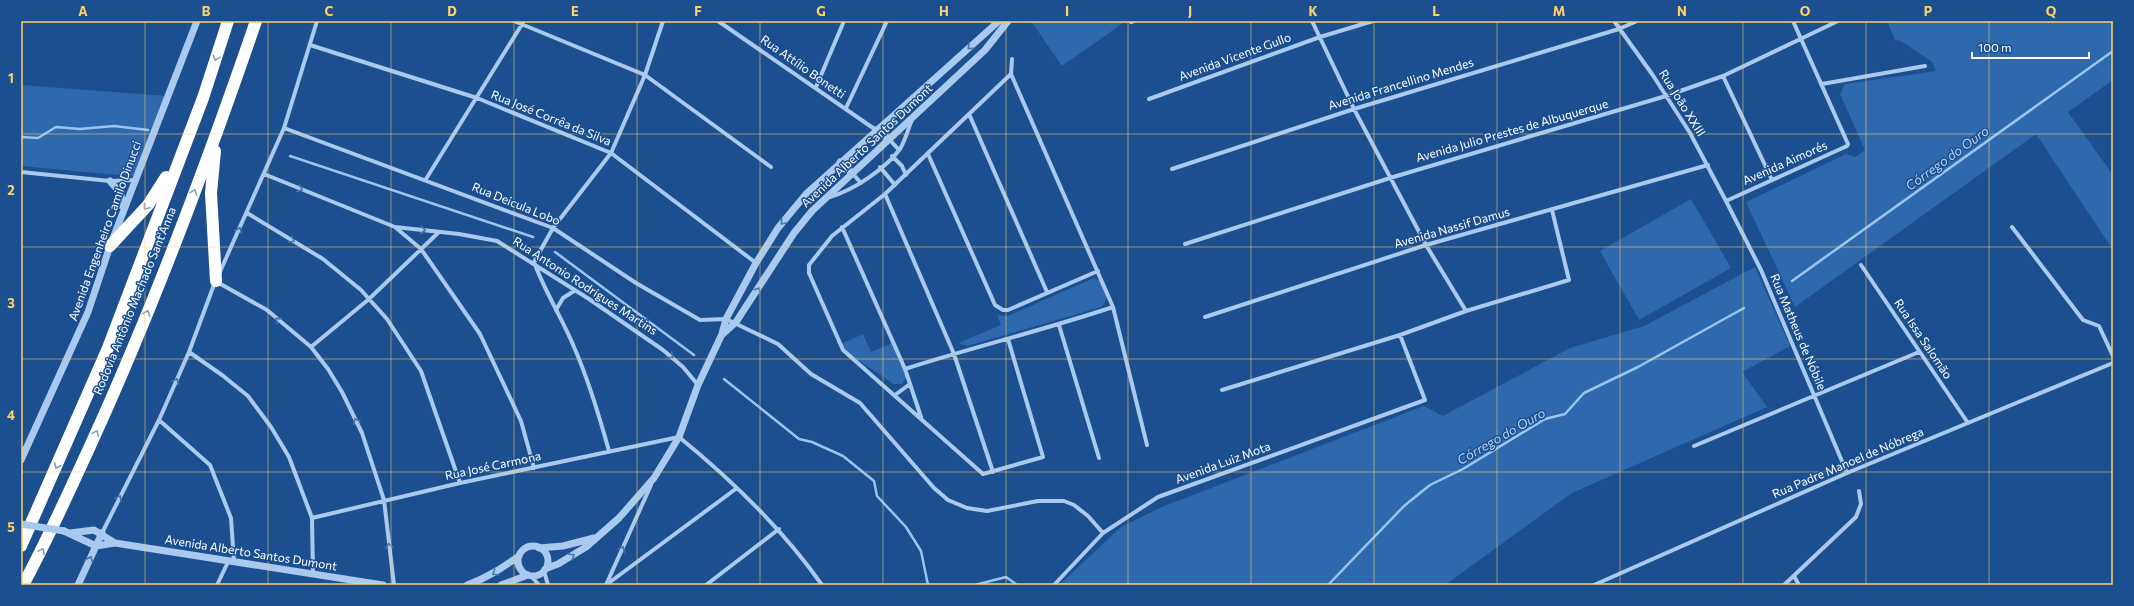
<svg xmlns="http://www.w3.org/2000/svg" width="2134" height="606" viewBox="0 0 2134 606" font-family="Commissioner,sans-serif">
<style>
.green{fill:#2e69ad}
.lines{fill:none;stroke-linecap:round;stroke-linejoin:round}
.stream{stroke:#9cc4f0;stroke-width:2.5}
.minor{stroke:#a9c9ee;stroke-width:4}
.tertiary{stroke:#a9c9ee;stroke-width:7}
.motorway{stroke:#fff;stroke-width:12}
.tertiary-bridge{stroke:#a9c9ee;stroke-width:7}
.oneway{stroke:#4674ac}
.oneway2{stroke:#829ec1}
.grid{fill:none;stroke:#ffd166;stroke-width:1;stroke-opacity:0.55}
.labels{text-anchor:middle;stroke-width:3;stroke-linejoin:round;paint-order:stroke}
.street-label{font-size:12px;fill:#fff;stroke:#1b4f8f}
.water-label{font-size:13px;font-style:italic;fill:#b5d3f5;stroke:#1b4f8f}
.neatline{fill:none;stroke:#ffd166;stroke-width:1.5}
.grid-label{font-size:13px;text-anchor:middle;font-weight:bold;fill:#ffd166}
</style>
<rect width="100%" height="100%" fill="#1b4f8f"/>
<!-- green -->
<path class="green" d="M1031 21H1126L1062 66Z
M1887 21H2113V80L2068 112 2113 175V250L2036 134 1795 307 1746 202 1846 154 1855 157 1865 150 1840 94 1845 84 1936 71 1932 62 1901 41 1895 40Z
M21 85 166 96 144 169 138 175 129 176 21 166Z
M1691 199 1731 268 1639 320 1600 251Z
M1755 267 1790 346 1742 372 1767 407 1572 493 1445 585H1059L1121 527 1162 507 1424 406 1443 416 1570 348 1644 326Z
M1094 278 1100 281C1104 290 1111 299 1101 307L967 346 958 343 1001 325 997 315 1008 316Z
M863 334 871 352 892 343 906 377 902 384H893C878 371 851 359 841 344Z"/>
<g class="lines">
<!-- stream -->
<path class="stream" d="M21 137 38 138 56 127 80 129 114 126 148 130
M290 156 533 237
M555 252 694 355
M1792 281 2113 51
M724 379 799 439 812 442 843 456 874 481 877 496 906 527 921 551 928 585
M975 585 1006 577 1017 585
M1328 585 1404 506 1430 485 1463 469 1545 419 1565 414 1584 393 1638 367 1744 308"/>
<!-- minor -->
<path class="minor" d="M514 21 645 75 771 167
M718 21 876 130
M1312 21 1354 109 1426 245 1466 311
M1614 21 1652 74 1690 133 1726 201 1761 270 1847 473
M1131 22 1134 21
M310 45 477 98 611 153 756 263
M1012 59 1011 74 1113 307 1147 445
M1723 76 1772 180
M1822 84 1925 66
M816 87 844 21
M1149 99 1320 37 1373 21
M846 108 887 21
M969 114 1047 292
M284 128 553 228 636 283 700 320 726 319 778 344 811 374 860 403 934 488 948 500 967 508 987 511 1038 501H1064L1074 505 1088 516 1103 533
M889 139 899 150
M928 154 995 305 1003 310H1008L1098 271
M892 156 902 166 906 175
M880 167 895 185
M1172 169 1354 109 1619 29 1637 21
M21 172 110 181 135 180
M852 173 861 183
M264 174 395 227 459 234 497 241 589 299 663 350 683 367 698 385
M426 179 524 21
M885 194 954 354 993 472
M830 197C854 190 885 169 900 149 905 141 908 129 912 120
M1726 201 1847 146 1848 144 1793 21
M247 213 323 259 361 290 387 319 421 371 460 483
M395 227 421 249 480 334 521 421 534 468
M842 227 905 369 921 417
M2012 227 2083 320 2099 326 2113 356
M1185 244 1390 178 1666 96 1723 76 1838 21
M1861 265 1968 423
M219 274 284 128 317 21
M217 282 267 310 311 347 328 369 342 392 362 433 384 500 394 585
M556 310 563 298 574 291
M1205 317 1426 245 1708 165
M1059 325 1099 458
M1008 339 1043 457 983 474 843 350 809 273V265L832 236 885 194 1011 74
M311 347 369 299 439 232
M189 352 222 375 248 396 271 427 289 457 312 518 313 574
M905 369C974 347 1044 330 1113 307
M1222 390 1400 335 1466 311 1569 280 1552 210
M895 395 910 384
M159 420 210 465 231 518 234 562
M1694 446 1919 352
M609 451C599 415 589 381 574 347 562 318 545 292 534 262L553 228 611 153 645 75 663 21
M312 518 460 483 679 437C733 481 782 528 822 585
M102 533 159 420 189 352 215 282
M544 571 548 585
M531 576 539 585
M1794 576 1799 585
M217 585 228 562
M606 585 737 488
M606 585 651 485
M706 585 779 529
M1054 585 1103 533 1158 497 1425 400 1400 335
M1594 585 1847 473 2113 363
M1784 585 1856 517 1861 504 1859 491"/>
<!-- tertiary -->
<path class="tertiary" d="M876 130 889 139
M840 162 852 173
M110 181 121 194 122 206
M723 334 736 322 794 233 812 211 985 50 1008 21
M21 460 88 312 110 246 197 21
M64 531 96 546 115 543 383 585
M70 533 94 530 115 543
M518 561a15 15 0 1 1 30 0a15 15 0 1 1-30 0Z
M539 548 563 546 594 538
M545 569 558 564 586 547 619 518 654 478 679 437 698 385 722 334 726 319 756 263 778 228 807 193 999 21
M78 585 102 533
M467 585C487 578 502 568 519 556
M501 585 528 575"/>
<!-- motorway -->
<path class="motorway" d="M215 151 211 193 216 281
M110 246 148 205 166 177
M21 546 108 348 203 98 228 21
M23 585C48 539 69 492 91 444 154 306 207 164 256 21"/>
<!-- tertiary-bridge -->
<path class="tertiary-bridge" d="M21 524 64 531"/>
</g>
<!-- one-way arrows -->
<defs><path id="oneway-chevron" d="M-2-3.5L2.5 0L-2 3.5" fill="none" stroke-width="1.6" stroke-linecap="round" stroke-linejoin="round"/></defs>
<g class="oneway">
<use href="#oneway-chevron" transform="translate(970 47) rotate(138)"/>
<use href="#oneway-chevron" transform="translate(300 189) rotate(23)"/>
<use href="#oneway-chevron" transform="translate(783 222) rotate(130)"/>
<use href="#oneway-chevron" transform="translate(239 230) rotate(-66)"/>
<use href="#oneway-chevron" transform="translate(423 230) rotate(6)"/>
<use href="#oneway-chevron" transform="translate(292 240) rotate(31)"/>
<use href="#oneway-chevron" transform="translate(758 290) rotate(-57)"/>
<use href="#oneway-chevron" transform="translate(278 320) rotate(-140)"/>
<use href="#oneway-chevron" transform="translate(671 356) rotate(39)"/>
<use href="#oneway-chevron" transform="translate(176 381) rotate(-66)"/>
<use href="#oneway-chevron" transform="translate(356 421) rotate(-116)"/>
<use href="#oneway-chevron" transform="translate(119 498) rotate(-63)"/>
<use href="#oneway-chevron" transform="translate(389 546) rotate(-97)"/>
<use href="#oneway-chevron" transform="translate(622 549) rotate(-66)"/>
<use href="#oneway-chevron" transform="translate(572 556) rotate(-32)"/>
<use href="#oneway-chevron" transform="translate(90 559) rotate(-65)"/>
<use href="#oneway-chevron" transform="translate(495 573) rotate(148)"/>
</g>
<g class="oneway2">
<use href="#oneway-chevron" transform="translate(216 58) rotate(108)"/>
<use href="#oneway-chevron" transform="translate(194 192) rotate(-69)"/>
<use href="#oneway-chevron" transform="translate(146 207) rotate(130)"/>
<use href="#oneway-chevron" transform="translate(147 313) rotate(-69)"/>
<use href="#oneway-chevron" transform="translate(96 433) rotate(-66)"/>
<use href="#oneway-chevron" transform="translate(57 466) rotate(113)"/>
<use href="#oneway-chevron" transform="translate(42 551) rotate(-62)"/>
</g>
<!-- grid -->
<path class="grid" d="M145 21V585M268 21V585M391 21V585M514 21V585M637 21V585M760 21V585M883 21V585M1006 21V585M1128 21V585M1251 21V585M1374 21V585M1497 21V585M1620 21V585M1743 21V585M1866 21V585M1989 21V585M21 134H2113M21 247H2113M21 359H2113M21 472H2113"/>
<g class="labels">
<!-- street labels -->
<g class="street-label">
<text transform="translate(1235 57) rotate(-20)" y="4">Avenida Vicente Gullo</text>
<text transform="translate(803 67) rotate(35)" y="4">Rua Attílio Bonetti</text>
<text transform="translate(1401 84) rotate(-17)" y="4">Avenida Francellino Mendes</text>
<text transform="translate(1682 103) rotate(58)" y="4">Rua João XXIII</text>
<text transform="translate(551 118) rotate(22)" y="4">Rua José Corrêa da Silva</text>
<text transform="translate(1512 131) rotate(-16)" y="4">Avenida Julio Prestes de Albuquerque</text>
<text transform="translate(867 146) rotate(-43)" y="4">Avenida Alberto Santos Dumont</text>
<text transform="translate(1785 163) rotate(-24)" y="4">Avenida Aimorés</text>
<text transform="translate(516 204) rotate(22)" y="4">Rua Deicula Lobo</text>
<text transform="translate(1452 228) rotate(-16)" y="4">Avenida Nassif Damus</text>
<text transform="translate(105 231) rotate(-70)" y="4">Avenida Engenheiro Camilo Dinucci</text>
<text transform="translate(585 286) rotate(33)" y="4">Rua Antonio Rodrigues Martins</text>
<text transform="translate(135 301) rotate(-68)" y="4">Rodovia Antônio Machado Sant'Anna</text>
<text transform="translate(1798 332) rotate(67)" y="4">Rua Matheus de Nóbile</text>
<text transform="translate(1923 339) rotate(56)" y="4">Rua Issa Salomão</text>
<text transform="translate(1223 463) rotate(-20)" y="4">Avenida Luiz Mota</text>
<text transform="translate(1848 463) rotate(-23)" y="4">Rua Padre Manoel de Nóbrega</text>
<text transform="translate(493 466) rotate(-12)" y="4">Rua José Carmona</text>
<text transform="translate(251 553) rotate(9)" y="4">Avenida Alberto Santos Dumont</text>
</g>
<!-- water labels -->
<g class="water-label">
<text transform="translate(1947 158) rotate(-36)" y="5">Córrego do Ouro</text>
<text transform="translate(1501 436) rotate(-30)" y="5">Córrego do Ouro</text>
</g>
</g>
<!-- border -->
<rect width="2134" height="606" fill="none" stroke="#1b4f8f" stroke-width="44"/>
<!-- scale -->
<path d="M1972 52v6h117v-6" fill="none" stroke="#ffffff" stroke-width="2"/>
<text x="1978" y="52" font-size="12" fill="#ffffff" stroke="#1b4f8f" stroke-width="3" paint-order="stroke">100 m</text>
<rect x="22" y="22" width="2090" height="562" class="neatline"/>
<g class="grid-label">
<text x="83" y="16">A</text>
<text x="206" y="16">B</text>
<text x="329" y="16">C</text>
<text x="452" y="16">D</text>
<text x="575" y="16">E</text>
<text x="698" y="16">F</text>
<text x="821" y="16">G</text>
<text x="944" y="16">H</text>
<text x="1067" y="16">I</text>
<text x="1190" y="16">J</text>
<text x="1313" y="16">K</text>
<text x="1436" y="16">L</text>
<text x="1559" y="16">M</text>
<text x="1682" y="16">N</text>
<text x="1805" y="16">O</text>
<text x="1928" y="16">P</text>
<text x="2051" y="16">Q</text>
<text x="11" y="83">1</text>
<text x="11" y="195">2</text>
<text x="11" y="308">3</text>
<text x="11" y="420">4</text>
<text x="11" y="532">5</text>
</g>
</svg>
